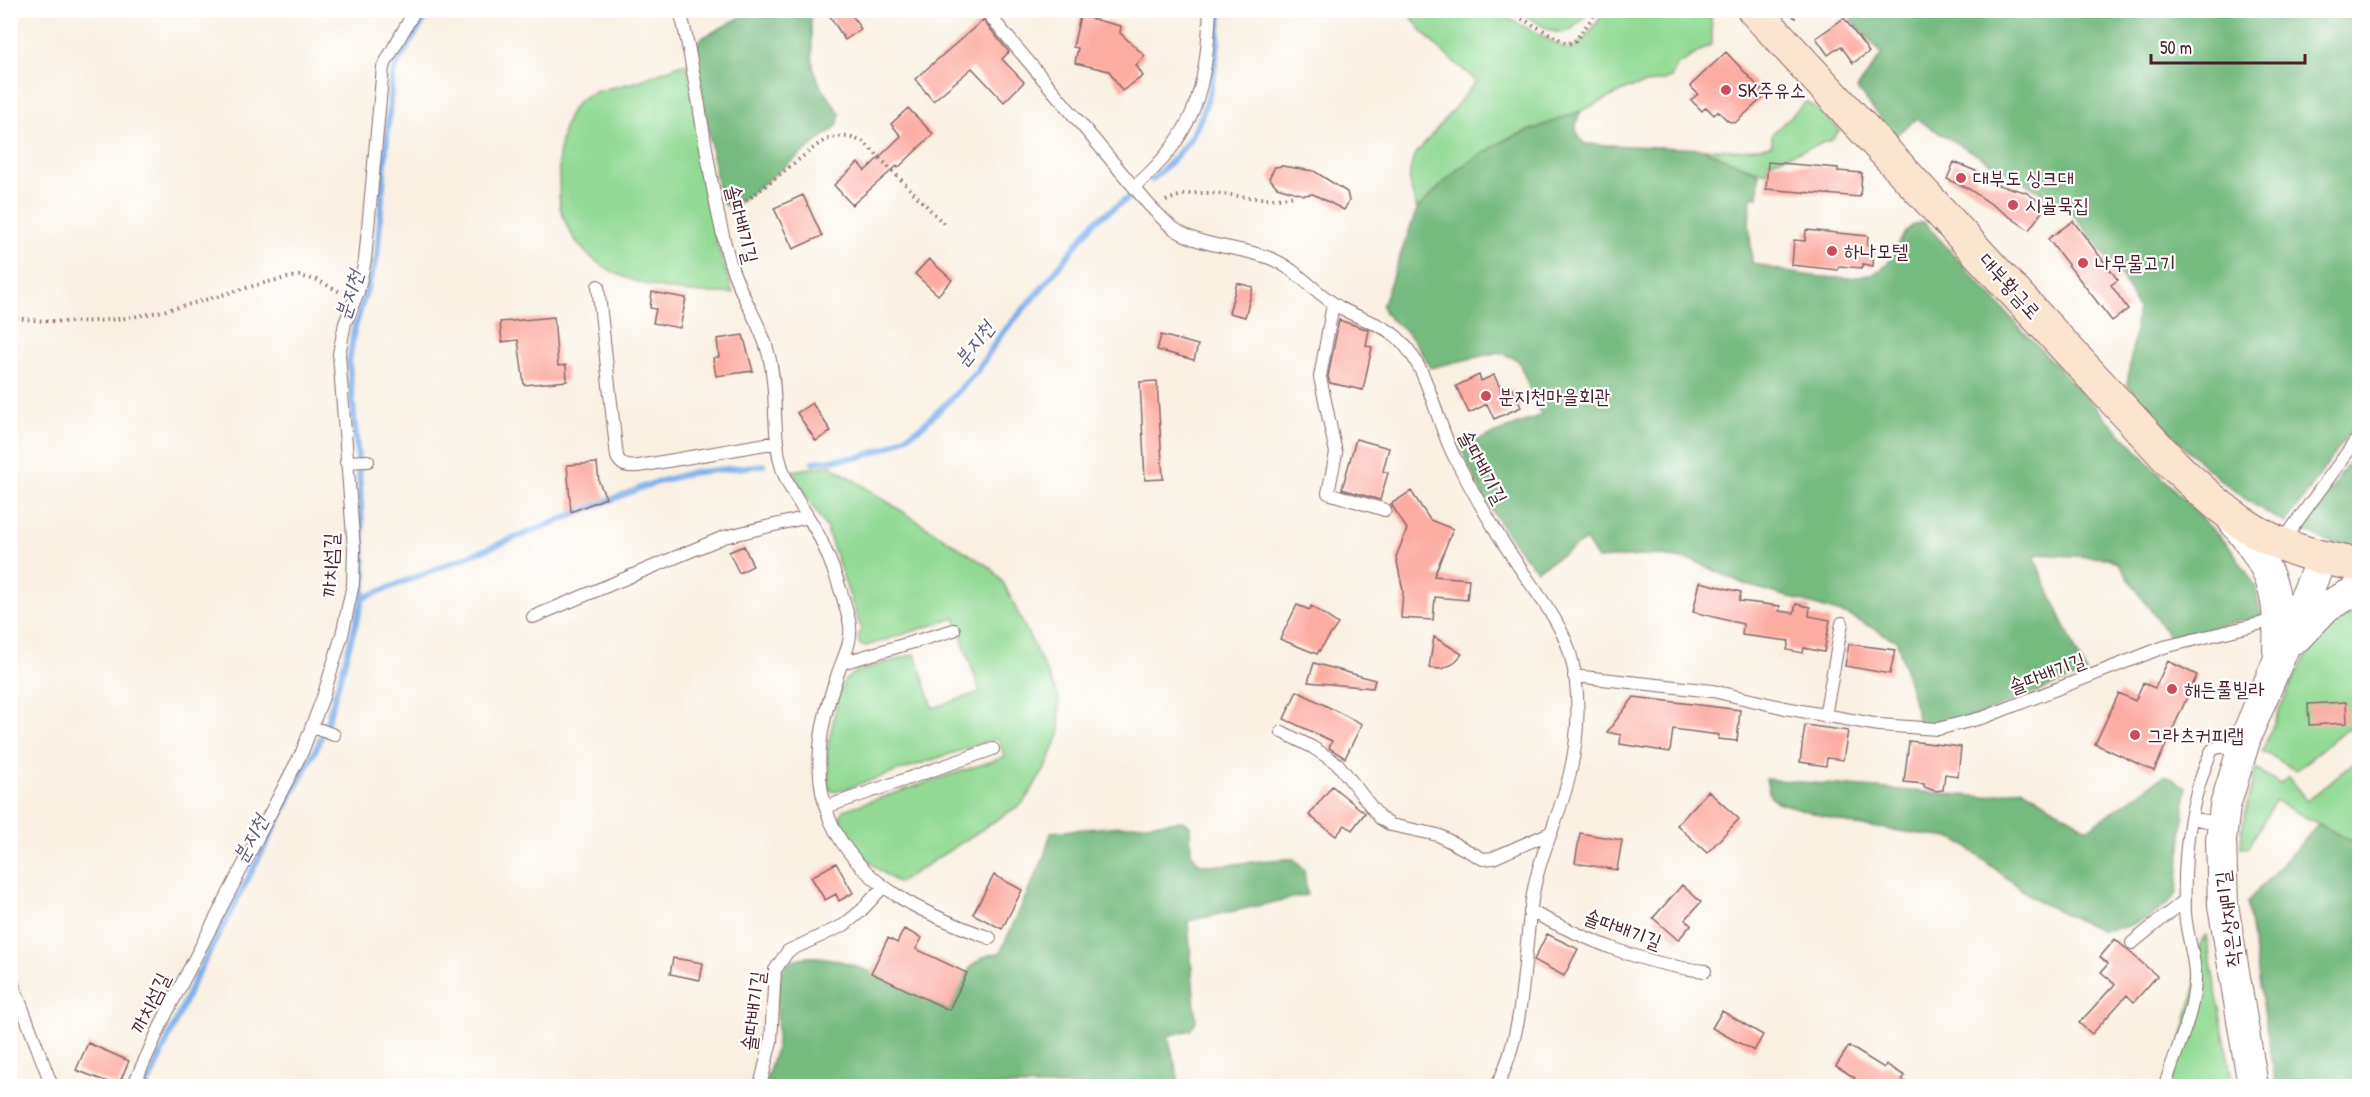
<svg xmlns="http://www.w3.org/2000/svg" width="2370" height="1097" viewBox="0 0 2370 1097" font-family="'Patrick Hand','Poor Story',sans-serif">
<style>
.green{fill:#92da94;stroke:#6e7c60;stroke-width:1.5}
.forest{fill:#75ba7e;stroke:#606c54;stroke-width:1.5}
.lines{fill:none;stroke-linecap:round;stroke-linejoin:round}
.stream{stroke:#7eafe9;stroke-width:6}
.building{fill:#fcaca1}
.service-casing{stroke:#87686b;stroke-width:14}
.tertiary-casing{stroke:#87686b;stroke-width:32}
.secondary-casing{stroke:#87686b;stroke-width:35}
.path{stroke:#87686b;stroke-width:4;stroke-dasharray:1.5 4.5;stroke-linecap:butt}
.service{stroke:#fff;stroke-width:12}
.tertiary{stroke:#fff;stroke-width:30}
.secondary{stroke:#fce5cf;stroke-width:33}
.poi-dot{fill:#d1495b;stroke:#fff;stroke-width:2}
.labels{text-anchor:middle;stroke-width:4.5;stroke-linejoin:round;paint-order:stroke}
.poi-label{font-size:20px;fill:#4a1f2b;stroke:#fff;text-anchor:start}
.street-label{font-size:20px;fill:#4a1f2b;stroke:#fff}
.water-label{font-size:21px;font-style:italic;fill:#5f5977;stroke:#fff}
</style>
<rect width="100%" height="100%" fill="#fff"/>
<filter id="ink" filterUnits="userSpaceOnUse"><feTurbulence type="fractalNoise" baseFrequency=".0167" numOctaves="2"/><feDisplacementMap in="SourceGraphic" scale="12" xChannelSelector="R" yChannelSelector="G"/><feConvolveMatrix kernelMatrix="1 2 1 2 8 2 1 2 1" color-interpolation-filters="sRGB"/></filter>
<filter id="wash" filterUnits="userSpaceOnUse"><feTurbulence type="fractalNoise" baseFrequency=".008" numOctaves="4" result="noise"/><feDisplacementMap in="SourceGraphic" scale="24" xChannelSelector="R" yChannelSelector="G"/><feGaussianBlur stdDeviation="1.35" result="paint"/><feColorMatrix in="noise" values="0 0 0 0 0 0 0 0 0 0 0 0 0 0 0 0 0 1.4 0 .05"/><feComposite in="paint" operator="in"/></filter>
<g filter="url(#wash)">
<rect width="100%" height="100%" fill="#f9f0e2"/>
<!-- green -->
<path class="green" d="M1408 11H1495L1567 49C1584 46 1595 24 1605 11H1711L1712 44 1677 65 1671 78 1629 88 1581 111 1507 139 1459 168 1417 209C1410 188 1405 175 1416 154L1475 83 1472 77C1449 57 1423 38 1408 11Z
M1518 11H1589C1561 48 1552 30 1518 11Z
M687 63 716 241 733 293C668 295 582 283 561 210 558 201 560 188 559 178 558 153 560 125 576 104 589 89 618 87 636 82 653 76 669 68 687 63Z
M1807 101 1840 130 1831 140 1768 162 1767 173 1735 164 1703 149 1742 150 1772 145V134Z
M830 465 991 568 1004 584 1059 698 1060 732 1047 766 1023 803 899 883C870 867 856 849 839 821L843 810 1005 757 998 738 835 792 828 788 825 762 838 696 845 680 858 671 915 654 933 708 980 692 955 618 866 646 860 645 858 638 861 629 826 527 791 471Z
M2356 607 2360 619 2359 737 2350 727 2296 770 2262 751C2285 700 2305 634 2356 607Z
M2359 758V832L2351 841 2275 801 2248 848 2241 847 2242 828 2256 769 2280 784 2288 777 2307 801Z
M2206 935 2233 1086H2170L2200 968V945Z"/>
<!-- forest -->
<path class="forest" d="M752 11H810L813 67 820 85 840 114 837 126 733 207 726 206 720 200 695 50 700 39Z
M1844 11H2359V419L2286 523C2218 489 2177 440 2127 385L2138 309 2123 279 2075 216 2030 186 1916 119 1895 136 1857 89 1882 54Z
M1581 111C1574 125 1574 133 1585 144L1703 149 1759 173 1758 197H1751L1749 222 1752 263C1781 272 1859 289 1884 267 1901 252 1898 225 1924 222L2023 331 2232 550 2255 585 2261 616 2170 638 2118 563 2109 558 2036 554 2035 560 2086 673 1972 717 1927 726 1919 721 1897 641 1848 615 1744 584 1694 561 1656 555 1598 559 1586 540 1537 570C1503 535 1479 492 1461 447L1541 415 1518 360 1499 352 1430 368C1423 354 1416 341 1405 331 1395 321 1387 320 1382 306L1417 209 1459 168 1507 139Z
M2359 448V542C2342 550 2318 539 2303 529Z
M2165 775 2186 787 2177 893 2169 903 2147 919 2125 927 2102 931 2037 901 1956 839 1850 824 1777 802 1770 795 1766 779 1985 797 2022 788 2088 829Z
M1182 821 1190 825 1191 853 1200 864C1231 868 1262 858 1294 859L1304 870 1307 895 1188 921 1196 1021 1190 1030 1168 1036 1180 1086H764C768 1072 775 1057 777 1042 779 1022 775 1001 779 982 790 917 918 996 949 1010 961 984 967 956 1000 953L1044 857 1051 832Z
M2319 824 2351 841 2359 832V1086H2276L2247 902Z"/>
<g class="lines">
<!-- stream -->
<path class="stream" d="M1152 180C1164 168 1177 157 1187 143 1213 106 1218 54 1220 10
M813 462 860 457 889 447 920 428 952 398 977 371 1000 336 1047 282 1095 221 1130 197
M363 598 651 484 690 473 764 465
M147 1086 193 983 317 747 328 720 363 598 365 577 359 471 349 362 354 330 377 257 392 77 397 64 430 10"/>
</g>
<g id="blocks">
<!-- building -->
<path class="building" d="M826 10H849L861 29 845 40Z
M1080 16 1121 26 1120 33 1145 56 1136 65 1143 76 1122 91 1109 71 1075 63 1078 48 1073 47Z
M1844 18 1869 52 1853 63 1841 46 1828 55 1816 38Z
M983 20 1009 52 1002 59 1024 82 1004 102 972 68 933 101 915 79Z
M1726 52 1766 95 1735 123 1728 121 1718 111 1714 115 1706 107 1702 111 1691 100 1698 94 1690 86Z
M908 108 933 134 898 168 897 166 852 205 834 185 858 163 865 171 901 136 891 124Z
M1768 162 1838 168V171L1862 173 1860 197 1766 189Z
M1954 162 1978 172 1975 179 2025 192 2046 206 2029 230 1969 189 1947 179Z
M1282 166 1314 171 1347 192 1349 201 1344 210 1313 194 1304 195 1277 187 1269 178 1275 167Z
M803 195 822 236 793 249 774 208Z
M2073 221 2118 280 2111 285 2128 309 2112 321 2048 239Z
M1806 230 1868 236 1867 246 1874 247 1873 266 1863 264 1862 268 1839 266 1838 270 1792 265 1794 240 1805 241Z
M929 259 952 280 938 295 915 274Z
M1237 283 1253 287 1245 317 1229 313Z
M652 292 686 298 680 328 653 323 656 309 650 308Z
M554 317 558 366 566 365 567 381 524 385 518 340 502 342 500 322Z
M1339 320 1369 330 1366 346 1372 347 1363 390 1330 383 1328 377Z
M743 335 753 371 716 376 713 358 719 357 717 339Z
M1161 335 1198 345 1194 360 1157 350Z
M1479 375 1481 381 1494 375 1503 394 1513 389 1521 407 1494 419 1487 404 1469 413 1456 386Z
M1157 381 1163 479 1145 480 1140 382Z
M812 403 831 431 816 441 797 413Z
M1356 439 1389 448 1383 471 1388 473 1380 500 1342 489Z
M597 463 599 482 606 498 571 512 567 465Z
M1411 491 1430 520 1453 529 1434 576 1469 579 1467 600 1435 597 1433 620 1401 618 1403 591 1396 557 1407 529 1391 504Z
M744 546 753 566 739 573 729 552Z
M1700 582 1741 592 1739 601 1780 606 1779 611 1794 613 1796 604 1810 607 1809 616 1830 620 1824 652 1804 648 1803 653 1787 650 1789 641 1742 635 1743 624 1693 612Z
M1297 605 1310 610 1311 606 1338 624 1317 654 1280 639Z
M1434 637 1462 654 1453 664 1442 669 1429 668Z
M1849 644 1895 650 1890 674 1845 666Z
M2168 661 2197 675 2154 771 2095 744 2119 693 2135 701 2143 683 2155 688Z
M1314 663 1375 680 1373 688 1308 682Z
M1297 691 1362 724 1345 758 1329 748 1332 741 1284 719Z
M1634 697 1740 710 1737 741 1718 739 1719 735 1673 729 1670 752 1620 744 1621 735 1607 732Z
M2346 702 2347 723 2309 725 2308 704Z
M1805 725 1848 731 1843 760 1827 758 1826 766 1800 762Z
M1909 741 1961 747 1958 776 1945 774 1943 790 1935 791 1924 787V784L1904 782Z
M1332 786 1365 813 1352 830 1345 825 1336 836 1309 815Z
M1708 791 1739 819 1707 853 1677 825Z
M1580 833 1622 840 1617 870 1575 863Z
M836 863 853 893 839 901 836 894 825 900 811 877Z
M994 875 1022 890 1002 929 973 914Z
M1682 885 1701 902 1685 920 1691 925 1678 940 1653 918Z
M904 929 922 938 916 949 967 973 949 1010 871 973 888 938 897 943Z
M1547 934 1578 949 1564 976 1534 960Z
M2115 939 2157 976 2134 1002 2127 995 2092 1034 2079 1023 2115 984 2101 972 2108 964 2100 957Z
M673 958 703 963 700 980 670 974Z
M1722 1011 1763 1035 1754 1051 1712 1028Z
M88 1043 129 1061 118 1086 76 1070Z
M1849 1046 1884 1068 1886 1064 1905 1076 1902 1080 1912 1086H1849L1855 1078 1836 1066Z"/>
</g>
</g>
<g filter="url(#ink)">
<use href="#blocks" fill-opacity="0" stroke="#87686b" stroke-width="1.5"/>
<g class="lines">
<defs>
<path id="service" d="M680 10C701 92 706 177 729 259 738 293 761 322 769 356 778 390 772 428 780 461 787 491 809 514 821 540 832 564 843 595 849 620 854 640 843 658 837 676 820 723 811 772 830 820 859 887 926 915 990 938
M985 10 1149 205C1157 213 1165 222 1173 228 1201 248 1241 246 1272 259 1298 270 1315 293 1339 307 1358 319 1380 322 1397 337 1431 369 1434 420 1456 460 1474 494 1492 527 1514 559 1533 589 1560 619 1570 653 1581 691 1579 735 1570 773 1561 814 1540 852 1533 894 1522 958 1527 1027 1497 1086
M1134 187C1196 135 1206 88 1210 10
M598 286 617 457C622 467 629 467 639 466L778 442
M1333 304 1320 377 1336 453 1328 493 1385 510
M346 462 368 461
M2282 542 2360 435
M533 617 724 537 808 517
M842 663 954 630
M1574 676 1713 691 1785 708 1879 725 1938 729 1985 717 2164 647 2279 619
M1825 716 1842 623
M313 727 334 735
M1282 732 1312 747 1338 764 1380 818 1391 825 1438 835 1483 859 1493 858 1550 833
M826 807 993 749
M2191 818 2222 824
M1530 911C1585 939 1644 965 1705 971
M2132 943 2185 900
M10 976 52 1086
M133 1086 166 1014 302 752 323 697 342 635 353 584 354 549 339 354 345 323 358 292 365 260 383 67 415 10
M760 1086 771 1041 775 970 788 951 844 925 861 911 883 887
M2165 1086C2174 1053 2194 1016 2195 980 2196 957 2186 935 2185 912 2183 857 2189 800 2212 750L2221 746 2240 753"/>
<path id="tertiary" d="M2232 519C2269 566 2281 588 2278 650
M2296 638 2327 606 2360 589
M2253 1086 2223 905 2221 840 2225 806 2247 734 2322 558"/>
<path id="secondary" d="M1754 10 2175 466C2240 527 2270 550 2360 565"/>
</defs>
<!-- service casing -->
<use href="#service" class="service-casing"/>
<!-- tertiary casing -->
<use href="#tertiary" class="tertiary-casing"/>
<!-- secondary casing -->
<use href="#secondary" class="secondary-casing"/>
<!-- path -->
<path class="path" d="M1506 10 1568 44 1575 41 1598 10
M1794 18 1799 10
M1166 201C1197 186 1227 196 1259 198 1271 199 1284 198 1296 196
M732 212 816 146C833 134 847 134 865 143L946 226
M10 317C68 326 122 322 179 307 219 297 258 282 299 276L317 280 342 293"/>
<!-- service -->
<use href="#service" class="service"/>
<!-- tertiary -->
<use href="#tertiary" class="tertiary"/>
<!-- secondary -->
<use href="#secondary" class="secondary"/>
</g>
</g>
<!-- markers -->
<g class="poi-dot">
<circle cx="1726" cy="90" r="6"/>
<circle cx="1961" cy="178" r="6"/>
<circle cx="2013" cy="205" r="6"/>
<circle cx="1832" cy="251" r="6"/>
<circle cx="2083" cy="263" r="6"/>
<circle cx="1486" cy="396" r="6"/>
<circle cx="2172" cy="689" r="6"/>
<circle cx="2135" cy="735" r="6"/>
</g>
<g class="labels">
<!-- poi labels -->
<g class="poi-label">
<text x="1738" y="97">SK주유소</text>
<text x="1973" y="185">대부도 싱크대</text>
<text x="2025" y="212">시골묵집</text>
<text x="1844" y="258">하나모텔</text>
<text x="2095" y="270">나무물고기</text>
<text x="1498" y="403">분지천마을회관</text>
<text x="2184" y="696">해든풀빌라</text>
<text x="2147" y="742">그라츠커피랩</text>
</g>
<!-- street labels -->
<g class="street-label">
<text transform="translate(742 224) rotate(76)" y="7">솔따배기길</text>
<text transform="translate(2010 286) rotate(48)" y="7">대부황금로</text>
<text transform="translate(1483 467) rotate(62)" y="7">솔따배기길</text>
<text transform="translate(330 565) rotate(-88)" y="7">까치섬길</text>
<text transform="translate(2047 673) rotate(-21)" y="7">솔따배기길</text>
<text transform="translate(2228 919) rotate(-97)" y="7">작은상재미길</text>
<text transform="translate(1623 929) rotate(20)" y="7">솔따배기길</text>
<text transform="translate(150 1003) rotate(-64)" y="7">까치섬길</text>
<text transform="translate(753 1011) rotate(-83)" y="7">솔따배기길</text>
</g>
<!-- water labels -->
<g class="water-label">
<text transform="translate(349 295) rotate(-73)" y="7">분지천</text>
<text transform="translate(974 344) rotate(-53)" y="7">분지천</text>
<text transform="translate(250 839) rotate(-62)" y="7">분지천</text>
</g>
</g>
<!-- margin -->
<rect width="2370" height="1097" fill="none" stroke="#fff" stroke-width="36"/>
<!-- scale -->
<path d="M2151 54v9h154v-9" fill="none" stroke="#4a1f2b" stroke-width="3"/>
<text x="2160" y="54" font-size="18" fill="#4a1f2b" stroke="#ffffff" stroke-width="4.5" paint-order="stroke">50 m</text>
</svg>
